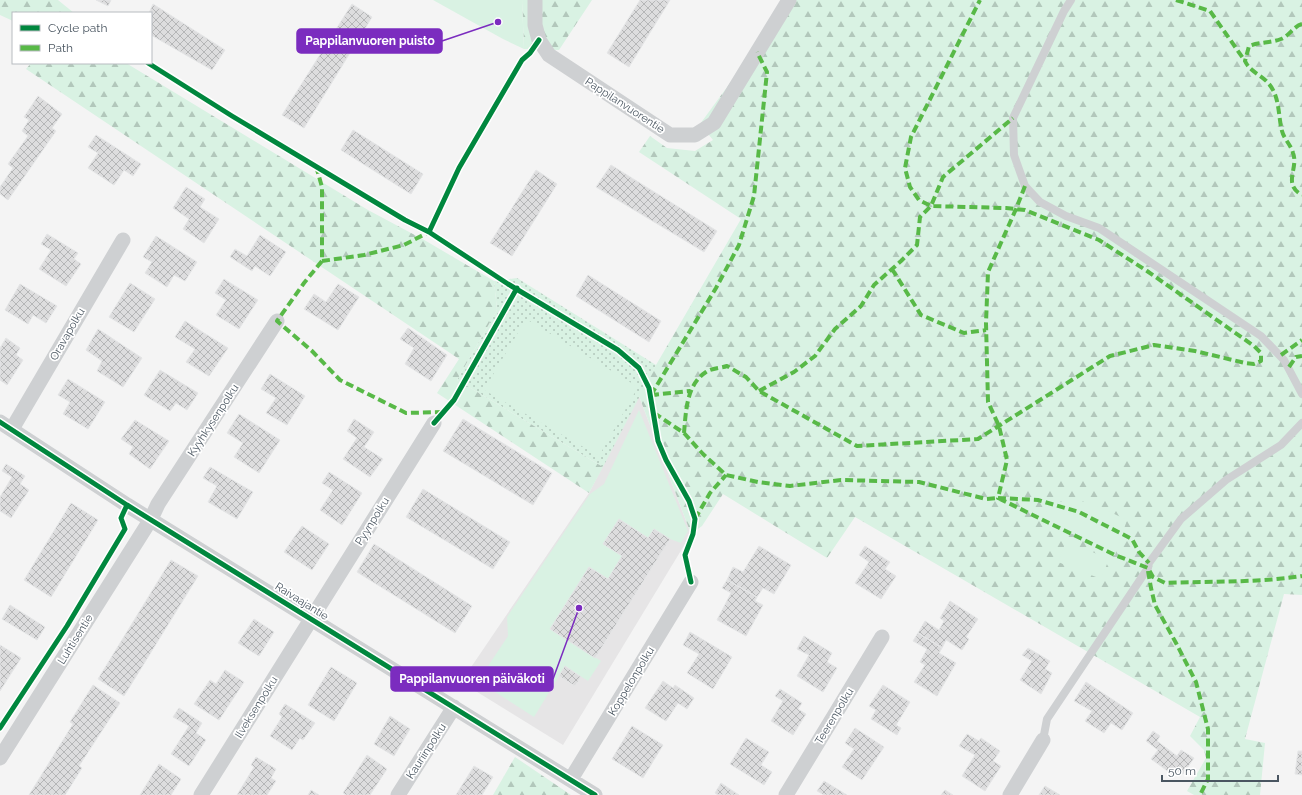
<svg xmlns="http://www.w3.org/2000/svg" width="1302" height="795" viewBox="0 0 1302 795" font-family="Raleway,sans-serif">
<style>
.education{fill:#e6e5e6}
.grass{fill:url(#grass-dots)}
.forest{fill:url(#forest-firs)}
.park{fill:#d9f2e3}
.building{fill:url(#building-cross-hatch);stroke:#e5e6e7}
.lines{fill:none;stroke-linecap:round;stroke-linejoin:round}
.service{stroke:#ced0d2;stroke-width:8}
.minor{stroke:#ced0d2;stroke-width:15}
.quiet{stroke:#58b947;stroke-width:4;stroke-dasharray:8 4;stroke-linecap:butt}
.cycleway-casing{stroke:#fff;stroke-width:8}
.cycleway{stroke:#00873e;stroke-width:5}
.labels{text-anchor:middle;stroke-width:3.5;stroke-linejoin:round;paint-order:stroke}
.street-label{font-size:11px;fill:#4a5661;stroke:#fff}
.leader{fill:none;stroke:#7b2cbf;stroke-width:1.5}
.callout-dot{fill:#7b2cbf;stroke:#fff;stroke-width:1.5}
.callout{fill:#7b2cbf;stroke:#7b2cbf;stroke-width:1.5}
.callout-label{font-size:12px;text-anchor:middle;font-weight:bold;fill:#fff}
</style>
<defs>
<pattern id="grass-dots" width="8" height="8" patternUnits="userSpaceOnUse"><rect width="8" height="8" fill="#d9f2e3"/><path d="M2 2h.1M6 6h.1" fill="none" stroke="#b2c7bb" stroke-width="1.8" stroke-linecap="round"/></pattern>
<pattern id="forest-firs" width="22" height="20" patternUnits="userSpaceOnUse"><rect width="22" height="20" fill="#d9f2e3"/><path d="M5 1l3.5 6h-7zM16 11l3.5 6h-7z" fill="#b2c7bb"/></pattern>
<pattern id="building-cross-hatch" width="8" height="8" patternUnits="userSpaceOnUse"><rect width="8" height="8" fill="#ddddde"/><path d="M0 0l8 8M0 8l8-8" fill="none" stroke="#b5b6b7"/></pattern>
</defs>
<rect width="100%" height="100%" fill="#f4f4f4"/>
<!-- education -->
<path class="education" d="M639 396 691 534 563 745 461 682 589 493Z"/>
<!-- grass -->
<path class="grass" d="M517 278 656 365 603 467 457 380 497 310 494 281Z"/>
<!-- forest -->
<path class="forest" d="M0 0H58L74 13H13V21L0 15Z
M522 0H592L559 50 524 49Z
M791 0H1302V595L1284 594 1245 739 1265 743 1260 795H1194L1187 791 1206 758 1204 750 1190 736 1200 717 855 517 827 558 723 494 702 526 691 534 639 396 656 365 741 219 639 152 650 136 667 148 695 151 713 140 700 124Z
M31 63H126L368 210 426 241 494 281 497 310 457 380 603 467 589 493 437 393 459 359 26 69Z
M515 757 571 795H493Z"/>
<!-- park -->
<path class="park" d="M433 0H522L524 49 503 39Z
M526 319 638 387 599 456 484 390Z
M639 410 688 531 681 543 670 539 654 529 648 538 619 519 622 556 608 579 589 567 550 629 601 661 588 681 565 666 534 717 478 681 508 636 507 617 590 494 604 484Z
M1049 502H1089L1127 520 1115 555 1044 520Z
M1066 541 1109 559 1101 579 1058 562Z"/>
<!-- building -->
<path class="building" d="M96 0H111L108 6Z
M640 0H670L629 67 607 53Z
M153 4 225 50 212 70 151 35V13H149Z
M352 4 372 17 304 128 282 115Z
M38 96 62 114 52 128 56 131 8 200 0 194V187L13 168 8 164 28 136 22 131 29 120 24 117Z
M353 130 423 174 411 194 341 150Z
M96 135 141 164 133 176 124 170 114 185 88 168 98 153 88 147Z
M611 165 717 231 704 252 596 187Z
M536 170 557 184 512 256 490 243Z
M186 187 205 199 200 207 219 219 204 243 183 229 189 219 173 208Z
M47 234 78 253 74 259 81 264 66 286 39 269 51 250 41 244Z
M260 235 286 252 270 276 255 266 252 271 230 257 235 249 247 256Z
M156 236 197 262 185 281 174 275 167 287 145 273 152 262 143 257Z
M588 275 661 321 649 342 576 296Z
M224 279 258 300 239 329 216 315 226 300 215 293Z
M130 283 155 299 134 332 109 317Z
M20 284 57 306 46 323 33 315 28 324 5 310Z
M338 284 359 297 338 330 304 309 314 294 326 302Z
M185 321 228 348 209 376 186 362 195 349 175 337Z
M408 328 447 355 431 381 405 364 414 348 400 339Z
M98 329 142 358 123 387 97 371 102 361 86 350Z
M6 338 20 348 16 355 23 360 7 385 0 380V348Z
M160 370 198 393 187 410 176 403 170 411 144 395Z
M270 374 305 396 287 425 266 413 276 398 261 389Z
M68 379 105 402 88 429 63 414 70 402 58 395Z
M239 414 280 440 259 473 234 457 243 443 227 433Z
M354 419 374 432 364 447 383 459 370 477 343 459 357 438 347 431Z
M463 419 552 473 533 505 443 451Z
M135 420 169 441 150 469 129 454 133 447 121 439Z
M6 464 25 476 20 484 29 490 11 518 0 511V497L12 477 2 471Z
M210 467 253 492 237 519 208 502 217 486 203 478Z
M329 472 362 493 342 525 320 510 333 490 322 483Z
M423 489 510 542 493 569 406 517Z
M71 503 98 520 51 597 24 580Z
M619 519 648 538 654 529 670 539 595 658 550 629 589 567 608 579 622 556 603 544Z
M302 526 329 544 312 570 284 552Z
M374 544 472 606 455 633 357 572Z
M759 546 791 565 774 594 763 588 757 597 727 580 733 567 743 572Z
M865 546 890 562 885 569 896 576 881 599 855 583 869 562 859 555Z
M171 560 198 576 124 696 98 679Z
M727 580 757 597 755 601 763 605 746 636 717 620 731 593 722 588Z
M950 601 978 619 966 637 969 639 962 650 946 640 942 648 918 633 925 621 939 630 944 621 940 618Z
M10 605 45 627 37 640 2 619Z
M254 619 274 632 259 656 238 643Z
M690 632 732 657 713 689 687 673 699 654 683 645Z
M918 633 942 648 939 653 956 663 937 696 914 682 925 665 920 662 927 649 913 641Z
M804 636 832 653 827 662 837 668 823 692 797 676 809 655 797 649Z
M0 645 21 658 0 691Z
M1028 648 1050 661 1045 669 1052 673 1041 694 1020 680 1032 661 1022 655Z
M565 666 581 677 575 686 559 676Z
M331 667 357 683 334 721 308 705Z
M225 670 244 682 219 720 194 704 210 680 216 684Z
M663 681 673 688 675 685 694 698 687 709 678 703 666 721 645 708Z
M1086 682 1133 713 1122 730 1111 723 1104 733 1085 721 1092 711 1074 701Z
M93 685 120 703 79 766 82 768 65 795H29L73 724 70 722Z
M883 685 910 702 896 725 901 728 897 735 871 719 876 710 869 706Z
M780 689 802 703 798 709 806 714 793 735 771 721 783 701 775 696Z
M285 704 315 723 303 740 300 738 292 750 270 736 282 717 279 714Z
M179 708 202 723 196 733 206 740 189 766 171 754 189 726 173 717Z
M390 716 410 729 394 756 374 744Z
M632 726 663 745 643 778 612 759Z
M855 728 884 747 862 780 842 767 854 749 845 743Z
M1153 731 1160 736 1157 741 1177 756 1181 750 1194 758 1183 774 1176 770 1173 775 1151 759 1158 750 1146 741Z
M967 734 979 741 981 738 1000 751 993 761 1001 766 985 791 962 776 975 755 959 746Z
M746 738 769 752 761 765 772 772 764 785 730 764Z
M1298 751H1302V775L1295 774Z
M367 755 387 769 370 795H346L343 793Z
M256 757 276 769 271 778 276 781 267 795H237L254 767 251 765Z
M159 764 181 779 171 795H140Z
M474 766 493 777 482 795H456Z
M824 781 847 795H824L817 791Z
M721 783 739 795H718L715 793Z
M1045 786 1060 795H1039Z
M311 790 319 795H308Z
M945 790 953 795H941Z"/>
<g class="lines">
<!-- service -->
<path class="service" d="M1071 0 1064 11 1013 118 1014 155 1025 186 1040 202 1066 216 1099 228 1261 336 1284 360 1302 394
M1043 740 1047 719 1148 568 1149 563 1181 519 1226 480 1281 445 1302 423"/>
<!-- minor -->
<path class="minor" d="M535 0V25L539 40 549 55 670 135H695L714 123 789 0
M0 422 127 505 595 795
M12 429 123 240
M0 758 151 519 158 504 277 321
M571 779 691 582
M201 795 434 423
M398 795 454 707
M786 795 882 637
M1010 795 1043 740"/>
<!-- quiet -->
<path class="quiet" d="M1176 0 1210 11 1245 61
M1302 24C1294 26 1289 36 1281 39 1271 43 1259 42 1249 46L1245 61C1250 72 1262 75 1269 84 1280 97 1278 116 1282 131 1284 139 1291 145 1293 153 1299 168 1282 184 1302 195
M316 166 322 187V261L304 283 277 321 312 351 340 380 406 413 443 412
M1025 186 1016 209 988 272 986 323 988 402 999 426 1007 460 998 498 1038 500 1079 512 1132 539 1139 552 1149 563
M322 261 364 255 404 245 429 232
M892 269 921 315 964 333 986 330
M1281 355 1302 340
M1289 367 1296 357 1302 356
M759 391 794 372 815 356 835 329 861 306 874 285 901 261 917 245 920 217 931 206 943 177 1013 118
M651 395 716 288 739 245 754 196 767 72 757 52
M651 395 690 391
M654 413 684 433 703 454 726 475 758 482 790 486 841 480 919 482 986 499 998 498 1115 555 1148 568 1153 577 1165 583C1211 581 1257 583 1302 576
M684 433C686 412 686 385 706 372 712 368 721 368 727 366L746 377 759 391 857 446 978 439 1110 356 1154 345 1195 351 1245 363 1254 364 1261 361V353L1254 346 1147 271 1099 240 1025 210 1006 208 931 206 919 200 910 187 905 168 911 137 980 0
M695 519 710 493 726 475
M1148 571 1151 588 1155 605 1176 643 1196 682 1208 729V779L1200 795"/>
<defs>
<path id="cycleway" d="M148 63 232 116 405 220 429 232 508 284 618 350 639 368 649 388 658 441 666 460 689 501 695 519 693 534 685 555 691 582
M429 232 459 168 522 60 530 53 539 40
M0 422 127 505 595 795
M434 423 454 400 517 288
M0 728 67 626 125 529 121 518 127 505"/>
</defs>
<!-- cycleway casing -->
<use href="#cycleway" class="cycleway-casing"/>
<!-- cycleway -->
<use href="#cycleway" class="cycleway"/>
</g>
<g class="labels">
<!-- street labels -->
<g class="street-label">
<text transform="translate(625 105) rotate(33)" y="4">Pappilanvuorentie</text>
<text transform="translate(67 334) rotate(-60)" y="4">Oravapolku</text>
<text transform="translate(213 420) rotate(-57)" y="4">Kyyhkysenpolku</text>
<text transform="translate(372 521) rotate(-58)" y="4">Pyynpolku</text>
<text transform="translate(302 601) rotate(32)" y="4">Raivaajantie</text>
<text transform="translate(75 639) rotate(-58)" y="4">Luhtisentie</text>
<text transform="translate(631 681) rotate(-59)" y="4">Koppelonpolku</text>
<text transform="translate(256 707) rotate(-58)" y="4">Ilveksenpolku</text>
<text transform="translate(834 716) rotate(-59)" y="4">Teerenpolku</text>
<text transform="translate(426 751) rotate(-57)" y="4">Kauriinpolku</text>
</g>
</g>
<!-- callouts -->
<path class="leader" d="M498 22L442 41M579 608L553 679"/>
<g class="callout-dot">
<circle cx="498" cy="22" r="4"/>
<circle cx="579" cy="608" r="4"/>
</g>
<g class="callout">
<rect x="297" y="29" width="145" height="24" rx="4"/>
<rect x="391" y="667" width="162" height="24" rx="4"/>
</g>
<g class="callout-label">
<text x="370" y="45">Pappilanvuoren puisto</text>
<text x="472" y="683">Pappilanvuoren päiväkoti</text>
</g>
<!-- legend -->
<rect x="12" y="12" width="140" height="52" fill="#ffffff" stroke="#b7bbc0"/>
<rect x="20" y="25" width="20" height="6" fill="#00873e" stroke="#b7bbc0"/>
<text x="48" y="32" font-size="12" fill="#4a5661">Cycle path</text>
<rect x="20" y="45" width="20" height="6" fill="#58b947" stroke="#b7bbc0"/>
<text x="48" y="52" font-size="12" fill="#4a5661">Path</text>
<!-- scale -->
<path d="M1162 775v6h116v-6" fill="none" stroke="#4a5661" stroke-width="2"/>
<text x="1168" y="775" font-size="12" fill="#4a5661" stroke="#ffffff" stroke-width="3" paint-order="stroke">50 m</text>
</svg>
